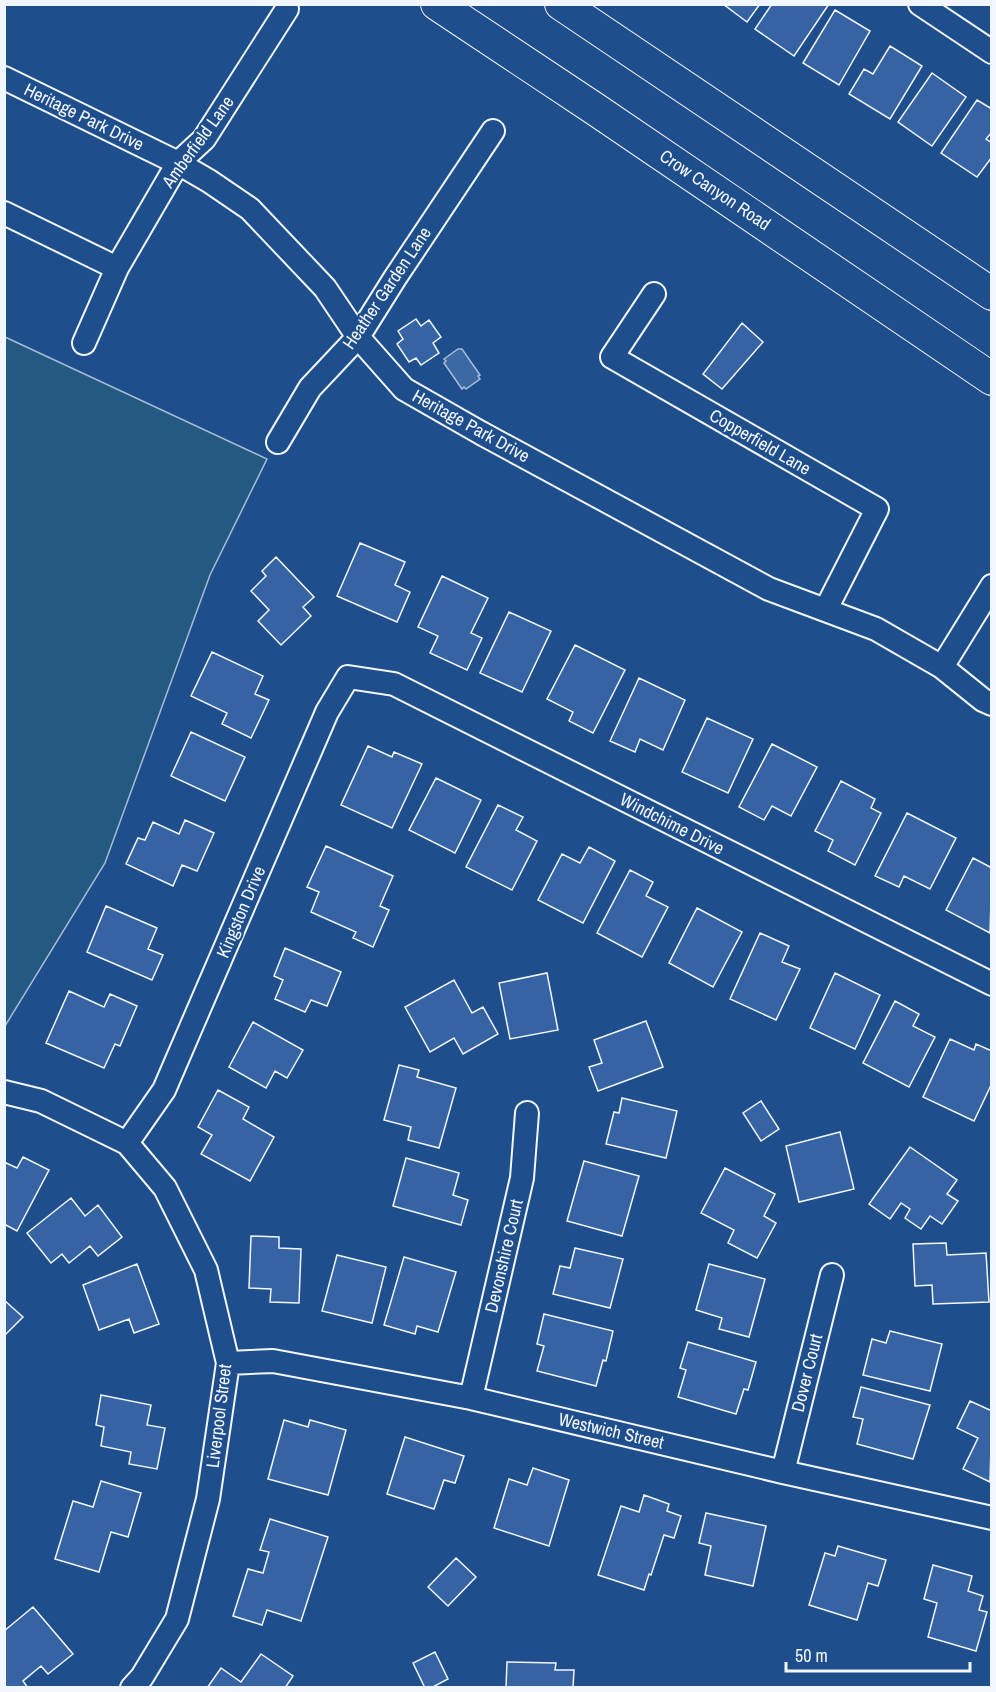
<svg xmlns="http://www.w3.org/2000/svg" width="996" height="1692" viewBox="0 0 996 1692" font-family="'Archivo Narrow',sans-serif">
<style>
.green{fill:#245a82;stroke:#a8bbd7;stroke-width:1.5}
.water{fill:#3b69a3;stroke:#a8bbd7;stroke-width:1.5}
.building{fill:#3563a3;stroke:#f2f6ff;stroke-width:1.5}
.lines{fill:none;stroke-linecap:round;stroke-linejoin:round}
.street-casing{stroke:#f2f6ff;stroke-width:26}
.secondary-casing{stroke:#f2f6ff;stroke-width:34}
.street{stroke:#1f4e8c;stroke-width:22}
.secondary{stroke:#1f4e8c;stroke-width:32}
.labels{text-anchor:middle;stroke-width:4.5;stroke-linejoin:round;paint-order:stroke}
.street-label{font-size:18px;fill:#f2f6ff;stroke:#1f4e8c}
</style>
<rect width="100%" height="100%" fill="#1f4e8c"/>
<!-- green -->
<path class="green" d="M5 337 267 459 210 575 105 863 5 1026Z"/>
<!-- water -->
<path class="water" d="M458 349H462L480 375 478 376 480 379 466 389 464 387 462 389 444 363 446 361 444 359Z"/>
<!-- building -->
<path class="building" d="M723 4H760L747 22Z
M772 4H829L794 56 755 29Z
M835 10 870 31 839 85 803 63Z
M890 46 922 66 890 119 849 94 864 69 873 74Z
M932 73 966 97 932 146 898 122Z
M977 100 992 109V132L986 139 992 143V157L977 177 941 153Z
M416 319 421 326 429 320 441 337 433 343 439 353 421 365 416 358 409 362 397 344 403 339 398 331Z
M742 323 763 342 722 389 703 374Z
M360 543 405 562 395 585 410 592 397 622 337 596Z
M276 557 314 597 303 607 311 616 281 645 258 621 269 610 251 591 266 576 262 571Z
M442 576 488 598 471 633 482 638 467 670 430 653 438 636 418 627Z
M509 612 551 631 522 692 480 673Z
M575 645 625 670 593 733 569 721 573 712 547 699Z
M212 652 263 676 255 694 269 700 251 738 222 724 227 713 191 696Z
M639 678 685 700 663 750 640 739 635 752 610 741Z
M707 718 753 739 728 793 682 772Z
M191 732 245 757 225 801 171 776Z
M772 744 817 767 791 816 772 806 764 820 739 807Z
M368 746 392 757 394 752 422 764 392 828 341 805Z
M436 778 481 800 455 853 409 830Z
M841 781 875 799 871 808 881 813 855 865 828 851 833 840 815 831Z
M498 805 523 817 516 830 537 841 512 890 466 867Z
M907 813 956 838 930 889 904 876 899 887 875 876Z
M185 820 214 833 197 871 182 865 173 886 126 864 138 838 145 840 153 822 179 834Z
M326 846 393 876 380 906 389 910 373 947 353 938 356 932 311 912 319 892 307 887Z
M589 847 615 861 583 923 538 900 562 854 580 863Z
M973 858 992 868 990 933 946 910Z
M630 870 653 882 646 896 668 907 642 957 597 933Z
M106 906 157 928 148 949 163 955 152 980 87 952Z
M697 908 742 932 713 987 669 963Z
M760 933 789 946 782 962 800 969 776 1020 730 999Z
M285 948 341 972 327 1006 311 1000 305 1012 275 999 283 980 274 976Z
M547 973 558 1030 510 1039 499 983Z
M835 973 880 995 855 1049 810 1028Z
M454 980 472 1013 483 1007 498 1034 463 1054 454 1038 430 1052 405 1007Z
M69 991 104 1007 110 994 137 1006 120 1046 115 1044 104 1068 46 1043Z
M895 1001 919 1014 913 1026 935 1037 909 1087 863 1063Z
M646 1021 663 1067 598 1091 589 1067 602 1063 594 1040Z
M253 1022 303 1050 287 1078 275 1071 266 1088 229 1067Z
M950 1039 974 1050 976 1044 992 1051V1083L974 1121 923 1097Z
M399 1065 419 1070 417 1077 456 1088 439 1148 408 1140 411 1127 384 1120Z
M218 1090 249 1107 243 1119 274 1137 250 1181 201 1154 212 1135 198 1127Z
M622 1098 677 1111 666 1158 606 1144 614 1112 619 1113Z
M761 1101 779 1129 761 1141 743 1113Z
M840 1132 854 1189 799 1202 786 1146Z
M910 1147 957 1180 947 1194 958 1201 942 1224 930 1216 921 1229 905 1218 910 1209 901 1203 890 1219 869 1204Z
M23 1157 49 1170 17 1231 4 1224V1162L17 1168Z
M406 1158 459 1173 453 1195 468 1200 461 1225 393 1206Z
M584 1161 639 1176 622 1236 567 1221Z
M725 1168 775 1194 764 1216 776 1223 757 1258 728 1243 734 1230 701 1213Z
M71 1198 85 1216 98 1205 122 1237 98 1256 90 1246 69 1263 62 1254 51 1263 27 1233Z
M251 1236 279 1237V1248L301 1249 299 1303 270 1302 271 1289 249 1288Z
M946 1243 947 1255 986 1253 989 1302 933 1304 932 1285 915 1286 913 1244Z
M575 1248 623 1259 610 1308 553 1294 560 1266 570 1268Z
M337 1255 386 1267 372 1323 322 1311Z
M404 1257 456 1272 438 1332 417 1326 415 1334 384 1325Z
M137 1264 159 1324 134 1333 129 1319 99 1330 83 1285Z
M709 1264 765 1279 749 1337 719 1329 722 1318 696 1310Z
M4 1300 23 1317 4 1336Z
M544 1314 613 1331 606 1361 603 1360 596 1386 537 1371 544 1346 537 1344Z
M890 1331 942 1344 930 1391 863 1375 872 1339 886 1343Z
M688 1342 756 1362 748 1390 744 1389 736 1414 678 1397 686 1370 680 1368Z
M861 1387 930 1405 913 1459 857 1444 863 1419 853 1417Z
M101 1395 151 1405 147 1425 165 1428 157 1469 129 1464 131 1452 101 1446 104 1427 96 1425Z
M970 1401 992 1411 990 1482 963 1469 978 1438 957 1428Z
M284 1420 308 1427 310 1420 346 1430 328 1495 268 1479Z
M405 1437 464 1456 455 1483 444 1480 434 1509 387 1494Z
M533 1468 569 1480 549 1546 494 1528 509 1479 527 1485Z
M101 1481 141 1493 128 1537 111 1532 99 1572 55 1559 73 1501 93 1507Z
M644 1495 669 1504 667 1511 681 1516 674 1538 664 1535 651 1575 649 1574 644 1590 598 1575 621 1506 639 1512Z
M706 1513 766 1526 753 1586 705 1575 711 1546 699 1543Z
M270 1519 328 1537 301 1621 267 1610 262 1625 233 1616 248 1569 263 1573 269 1552 260 1550Z
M838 1546 886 1560 878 1586 868 1583 857 1620 809 1605 825 1553 835 1556Z
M456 1558 476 1577 448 1606 428 1587Z
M933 1565 972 1576 968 1591 983 1596 979 1610 987 1612 976 1651 928 1637 937 1603 924 1599Z
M33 1607 73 1654 48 1674 41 1666 23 1681 28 1688H4V1631Z
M435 1652 448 1679 431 1688H425L413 1663Z
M261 1654 293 1676 285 1688H207L221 1668 241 1682Z
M507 1662 556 1663 555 1670H574L573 1688H506Z"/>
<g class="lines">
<defs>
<path id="street" d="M920 4 992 52
M4 78 178 163 209 181 250 209 325 288 358 337 404 389 481 433 769 589 876 629 942 667 983 700 992 704
M4 213 117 268
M654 294 612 357 877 509 826 609
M84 343 117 268 178 163 204 139 287 9
M278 442 310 388 358 337 395 278 493 131
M942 667 992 586
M4 1092 41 1101 127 1143 165 1188 206 1270 228 1363 208 1499 177 1619 142 1677 132 1688
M127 1143 164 1090 327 712 348 677 394 684 992 984
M228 1363 273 1361 471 1398 783 1472 992 1518
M471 1398 522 1178 527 1113
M783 1472 832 1275"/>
<path id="secondary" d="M437 4 595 109 992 379
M561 4 992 294"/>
</defs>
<!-- street casing -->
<use href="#street" class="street-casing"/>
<!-- secondary casing -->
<use href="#secondary" class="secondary-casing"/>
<!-- street -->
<use href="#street" class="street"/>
<!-- secondary -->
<use href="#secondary" class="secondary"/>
</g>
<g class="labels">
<!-- street labels -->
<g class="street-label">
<text transform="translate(84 117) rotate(26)" y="6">Heritage Park Drive</text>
<text transform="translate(198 142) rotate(-54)" y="6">Amberfield Lane</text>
<text transform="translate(715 190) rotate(34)" y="6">Crow Canyon Road</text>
<text transform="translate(387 288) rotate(-56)" y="6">Heather Garden Lane</text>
<text transform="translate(471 426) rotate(29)" y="6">Heritage Park Drive</text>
<text transform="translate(760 442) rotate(30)" y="6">Copperfield Lane</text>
<text transform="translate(672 824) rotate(27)" y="6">Windchime Drive</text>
<text transform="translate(241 912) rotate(-67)" y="6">Kingston Drive</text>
<text transform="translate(504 1256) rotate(-77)" y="6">Devonshire Court</text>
<text transform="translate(807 1373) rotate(-76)" y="6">Dover Court</text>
<text transform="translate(219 1416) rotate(-83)" y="6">Liverpool Street</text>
<text transform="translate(611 1431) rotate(13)" y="6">Westwich Street</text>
</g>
</g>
<!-- border -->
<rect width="996" height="1692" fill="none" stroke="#f2f6ff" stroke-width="12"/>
<!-- scale -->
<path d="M786 1662v9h184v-9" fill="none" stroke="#f2f6ff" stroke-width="3"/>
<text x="795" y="1662" font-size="18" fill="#f2f6ff" stroke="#1f4e8c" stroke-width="4.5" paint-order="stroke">50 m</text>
</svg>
